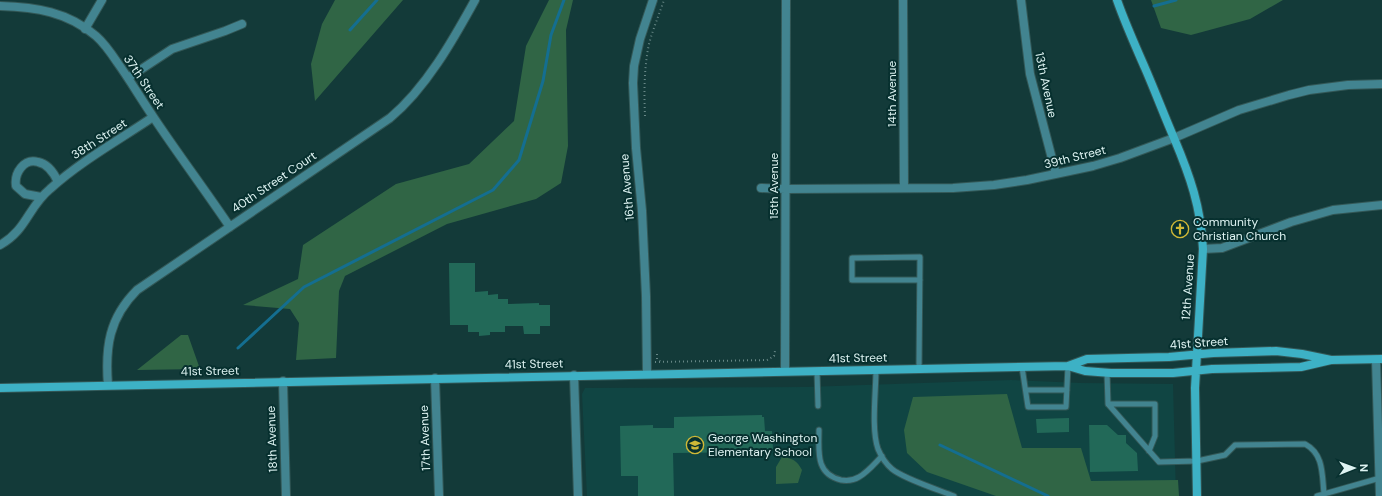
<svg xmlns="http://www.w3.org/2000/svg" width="1382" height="496" viewBox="0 0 1382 496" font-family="'DM Sans',sans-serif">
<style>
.built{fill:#104543}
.green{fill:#306545}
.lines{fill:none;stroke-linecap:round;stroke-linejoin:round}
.stream{stroke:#146e90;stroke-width:3}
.building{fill:#226958}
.lane-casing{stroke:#335857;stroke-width:7}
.street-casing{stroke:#335857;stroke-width:10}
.secondary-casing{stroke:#335857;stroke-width:10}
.path{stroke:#668685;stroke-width:2;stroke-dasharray:1 3;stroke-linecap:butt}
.lane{stroke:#428490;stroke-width:5}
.street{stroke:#428490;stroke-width:8}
.secondary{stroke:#3db1c5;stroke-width:8}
.labels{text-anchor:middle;stroke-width:4;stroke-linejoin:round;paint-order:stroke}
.street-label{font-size:12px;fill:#def3f2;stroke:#07302f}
.poi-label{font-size:12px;fill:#def3f2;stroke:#07302f;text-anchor:start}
</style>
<rect width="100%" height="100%" fill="#133a39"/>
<!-- built -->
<path class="built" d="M1011 380 1081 383 1173 384 1176 496H587L582 394 585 388 806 387Z"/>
<!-- green -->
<path class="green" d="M335 0H403L315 101 311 64 322 24Z
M549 0H573L566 30 568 146 561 183 536 199 447 224 345 276 339 291 336 358 296 360 299 323 290 309 243 305 298 279 303 245 396 184 469 164 514 121 526 46Z
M1151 0H1283L1250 19 1191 35 1161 28Z
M181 335H188L200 369 137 370Z
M1007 394 1022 448H1081L1091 481 1178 480 1179 496H996L927 472 907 453 904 430 913 397Z
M782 457C793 458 797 461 802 470L798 483 776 484V467Z"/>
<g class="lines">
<!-- stream -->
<path class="stream" d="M1154 6 1176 0
M350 30 377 0
M238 348 304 287 493 190 519 160 543 81 551 35 564 0
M940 445 1048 496"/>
</g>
<!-- building -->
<path class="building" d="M449 263H475V292L488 291V295L498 294V299H508V304L539 303V305H550V326H540V334H524L523 326H505V332H490V335L479 336V332H468V325H450Z
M762 415V417H764L765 431H772L773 449H764V452L673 453 674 496H638V476H621L620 426 653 425V428H674V417Z
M1069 418V432L1037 433 1036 419Z
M1089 425H1107L1118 435H1126V443L1137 453 1138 471 1090 472Z"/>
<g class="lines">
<defs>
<path id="lane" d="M1022 367 1028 407H1066L1068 366
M876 369C876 392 871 429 878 449 881 456 886 464 892 469 904 479 939 490 954 496
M919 369 920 257 852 258V280H920
M817 371 818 406
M1107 373 1108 404 1159 462 1197 461 1225 455 1235 445 1305 444C1324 454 1322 475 1324 494
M1026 390H1067
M1108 404H1155V436L1149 451
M819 430C819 451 815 474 841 480 847 481 854 480 859 477 868 472 875 463 882 456
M1317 496 1380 478"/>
<path id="street" d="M903 0 904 188
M1021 0 1030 74 1056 174
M0 6C36 7 68 12 96 36 104 43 111 53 117 62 130 80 141 99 154 118 178 154 205 190 230 227
M85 29 102 0
M128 78 172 49 225 31 242 24
M761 188 785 189 953 188 994 185 1027 180 1093 166 1120 158 1174 138 1239 110 1289 95 1309 90 1348 85 1382 84
M41 197 25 194 16 186C14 173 24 158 38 162 48 164 54 173 58 182
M0 245C27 230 28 207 50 189 81 161 119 140 153 117
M1203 249 1222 248 1291 222 1333 210 1382 205
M1376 360 1380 496
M785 371 786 0
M647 374 646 296 642 211 636 148 633 83 634 66 640 39 653 0
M574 375 578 496
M435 378 439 496
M283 381 286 496
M108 385C105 347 109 318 137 290L390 118C426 88 453 40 475 0"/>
<path id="secondary" d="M1117 0C1125 23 1135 45 1145 68 1155 91 1164 115 1174 138 1190 176 1201 207 1203 249L1195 388 1197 496
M1068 366 1085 371 1111 373H1173L1212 369 1301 367 1331 360 1382 359
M0 388 1068 366 1087 359 1169 357 1213 353 1276 351 1302 354 1331 360"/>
</defs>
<!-- lane casing -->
<use href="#lane" class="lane-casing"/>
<!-- street casing -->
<use href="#street" class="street-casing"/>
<!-- secondary casing -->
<use href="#secondary" class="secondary-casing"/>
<!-- path -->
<path class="path" d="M645 116C644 92 644 68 649 44 653 29 659 15 664 0
M772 201 775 204 776 210
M657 354V359L661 362
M655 362 767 360 774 356 775 351"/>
<!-- lane -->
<use href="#lane" class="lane"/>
<!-- street -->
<use href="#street" class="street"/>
<!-- secondary -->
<use href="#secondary" class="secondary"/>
</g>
<!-- icons -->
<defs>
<symbol id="church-ring" viewBox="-11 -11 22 22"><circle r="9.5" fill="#07302f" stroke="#cfb837" stroke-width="1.5"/><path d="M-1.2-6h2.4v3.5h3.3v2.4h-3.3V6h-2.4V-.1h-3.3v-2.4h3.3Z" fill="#cfb837"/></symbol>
<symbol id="school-ring" viewBox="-11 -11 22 22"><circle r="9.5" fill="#07302f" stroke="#cfb837" stroke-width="1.5"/><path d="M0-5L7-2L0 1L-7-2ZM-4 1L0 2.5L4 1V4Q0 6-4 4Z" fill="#cfb837"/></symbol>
</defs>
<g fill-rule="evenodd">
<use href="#church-ring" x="1170" y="219" width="20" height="20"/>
<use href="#school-ring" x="685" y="435" width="20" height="20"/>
</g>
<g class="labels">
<!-- street labels -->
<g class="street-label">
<text transform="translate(144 82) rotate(56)" y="4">37th Street</text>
<text transform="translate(1046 85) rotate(78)" y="4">13th Avenue</text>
<text transform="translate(892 94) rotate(-90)" y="4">14th Avenue</text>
<text transform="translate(99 139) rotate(-33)" y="4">38th Street</text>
<text transform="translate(1075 157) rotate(-14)" y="4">39th Street</text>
<text transform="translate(274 182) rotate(-34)" y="4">40th Street Court</text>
<text transform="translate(774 186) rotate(-90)" y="4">15th Avenue</text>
<text transform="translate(627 187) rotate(-95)" y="4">16th Avenue</text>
<text transform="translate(1188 287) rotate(-86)" y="4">12th Avenue</text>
<text transform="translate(1199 343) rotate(-4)" y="4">41st Street</text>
<text transform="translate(858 358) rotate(-1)" y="4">41st Street</text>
<text transform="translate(534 364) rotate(-1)" y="4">41st Street</text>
<text transform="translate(210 371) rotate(-1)" y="4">41st Street</text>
<text transform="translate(425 438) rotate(-92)" y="4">17th Avenue</text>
<text transform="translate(272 439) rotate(-92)" y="4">18th Avenue</text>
</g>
<!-- poi labels -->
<g class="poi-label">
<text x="1193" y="226">Community<tspan x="1193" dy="14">Christian Church</tspan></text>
<text x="708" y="442">George Washington<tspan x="708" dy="14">Elementary School</tspan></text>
</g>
</g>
<!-- north arrow -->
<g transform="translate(1354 468) rotate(89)" stroke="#07302f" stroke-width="3" paint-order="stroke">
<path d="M0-3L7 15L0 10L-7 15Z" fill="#def3f2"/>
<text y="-6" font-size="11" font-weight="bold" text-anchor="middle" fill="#def3f2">N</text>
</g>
</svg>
